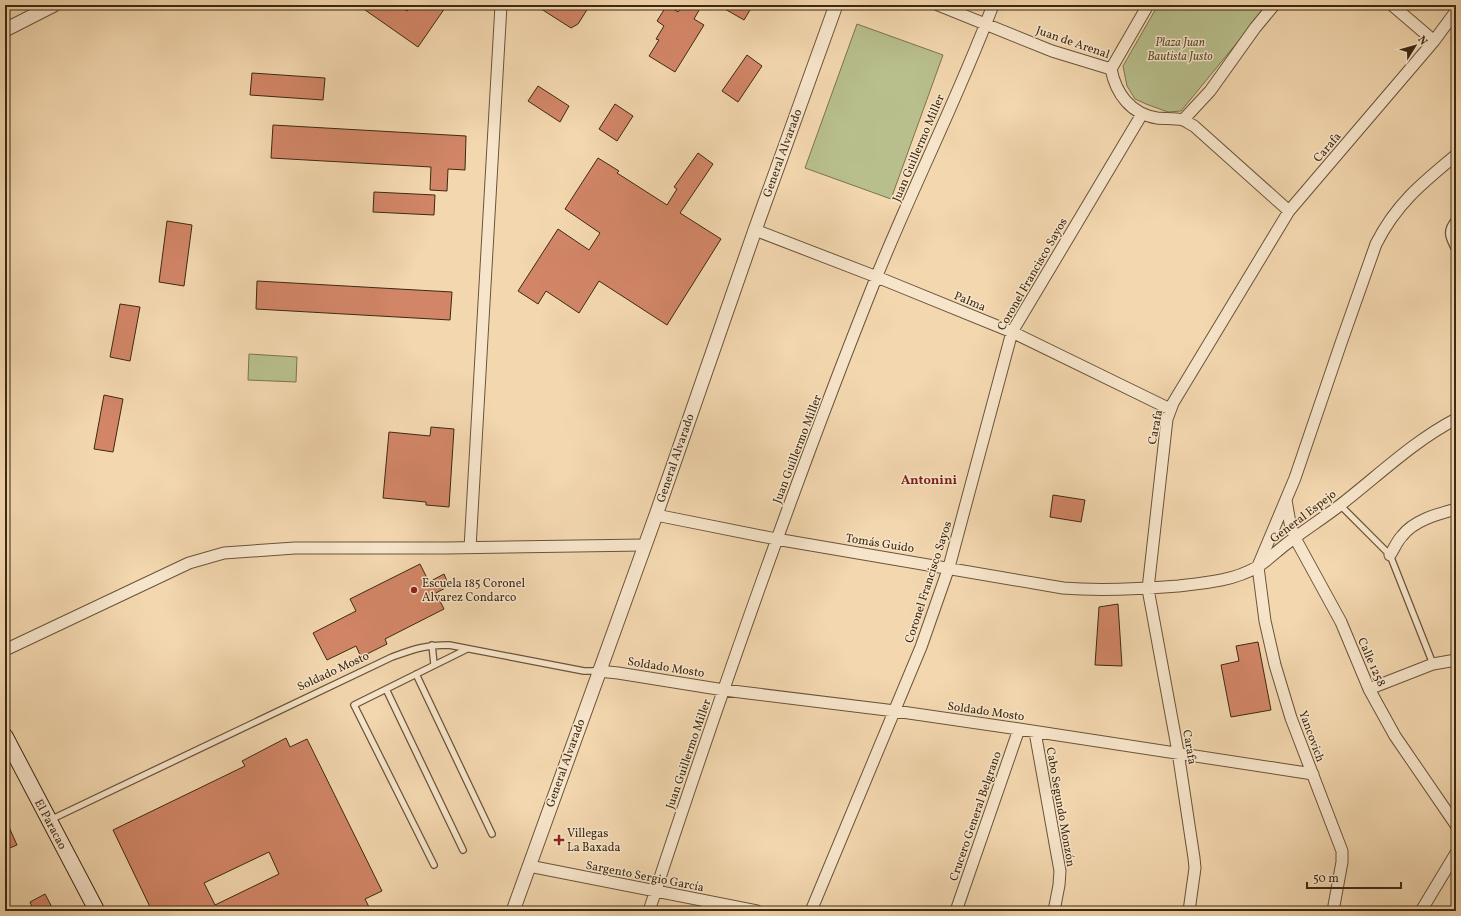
<svg xmlns="http://www.w3.org/2000/svg" width="1461" height="916" viewBox="0 0 1461 916" font-family="Vollkorn,serif">
<style>
.green{fill:#b8bf8d;stroke:#7a744f}
.building{fill:#d28667;stroke:#3c2911;fill-rule:evenodd}
.lines{fill:none;stroke-linecap:round;stroke-linejoin:round}
.service-casing{stroke:#6a5438;stroke-width:8}
.minor-casing{stroke:#6a5438;stroke-width:13}
.tertiary-casing{stroke:#6a5438;stroke-width:15}
.secondary-casing{stroke:#3c2911;stroke-width:17}
.service{stroke:#f7e5cb;stroke-width:5.5}
.minor{stroke:#f7e5cb;stroke-width:11}
.tertiary{stroke:#f7e5cb;stroke-width:13}
.secondary{stroke:#f7e5cb;stroke-width:15}
.poi-dot{fill:#8f2418;stroke:#f7e5cb;stroke-width:1.5}
.labels{text-anchor:middle;stroke-width:3;stroke-linejoin:round;paint-order:stroke}
.street-label{font-size:12px;fill:#3c2911;stroke:#f7e5cb}
.park-label{font-size:12px;font-style:italic;fill:#5b4e30;stroke:#f7e5cb}
.poi-label{font-size:12px;fill:#3c2911;stroke:#f7e5cb;text-anchor:start}
.neighbourhood-label{font-size:13px;font-weight:bold;fill:#7a1f14;stroke:#f7e5cb}
</style>
<rect width="100%" height="100%" fill="#f3d7af"/>
<filter id="stains"><feTurbulence type="fractalNoise" baseFrequency=".005" numOctaves="4"/><feColorMatrix values="0 0 0 0 .2 0 0 0 0 .09 0 0 0 0 .02 0 0 0 .5 -.17"/></filter>
<radialGradient id="worn" r=".72"><stop offset=".6" stop-color="#630" stop-opacity="0"/><stop offset="1" stop-color="#630" stop-opacity=".3"/></radialGradient>
<!-- green -->
<path class="green" d="M1158 5H1268L1181 111 1168 112 1146 104 1135 99 1127 86 1123 66Z
M857 24 943 55 891 199 805 168Z
M249 354 297 357 296 382 248 380Z"/>
<!-- building -->
<path class="building" d="M358 5H397L407 11 411 5H447L418 47Z
M535 5H590L578 24 571 28Z
M667 5 678 12 683 5H702L694 19 704 25 675 72 649 56 659 40 656 39 664 26 657 21Z
M718 5H753L744 20Z
M747 55 762 66 738 102 722 91Z
M252 73 325 78 323 100 250 95Z
M538 86 569 106 560 122 528 101Z
M615 104 633 116 617 141 599 129Z
M273 125 466 136 465 170 448 169 447 191 430 190 431 167 271 158Z
M698 153 713 164 680 213 721 239 667 325 599 281 579 313 546 291 538 304 518 291 558 229 589 250 600 233 565 209 598 158 619 171 617 173 667 205 677 189 674 187Z
M374 192 435 195 434 215 373 212Z
M167 221 192 225 184 286 159 282Z
M257 281 452 292 450 320 256 309Z
M120 304 140 307 130 361 110 357Z
M104 395 123 399 113 452 94 449Z
M431 427 454 429 449 507 426 505V502L383 498 389 432 430 436Z
M1053 495 1085 500 1081 522 1050 517Z
M420 564 429 582 444 574 449 586 436 593 444 609 385 639 387 644 361 657 356 646 327 660 313 633 356 611 350 599Z
M1118 604 1122 666 1095 665 1099 607Z
M1258 642 1271 710 1231 717 1221 665 1239 661 1236 646Z
M286 738 290 747 307 739 382 891 365 899 371 911H295L292 906 283 911H152L113 830 245 766 242 761ZM269 852 279 874 215 905 204 883Z
M5 818 17 845 5 850Z
M45 894 54 911H34L30 902Z"/>
<g class="lines">
<defs>
<path id="service" d="M764 5H766
M1456 218C1444 232 1449 237 1456 252
M1340 505 1390 555 1433 664
M432 645 434 664
M416 674 492 834
M386 689 463 850
M50 820 392 657C414 649 425 645 449 645L584 671H598
M434 865 354 705 467 649"/>
<path id="minor" d="M938 5 1052 51 1111 69C1116 94 1131 114 1157 118 1165 119 1174 118 1183 120 1186 121 1190 124 1194 126L1289 211
M1392 5 1434 41
M1111 69 1148 5
M1183 120 1210 91 1255 28 1274 5
M755 230 877 277 1012 332 1170 409
M1286 500 1290 523 1295 538 1341 622 1369 689 1395 736 1456 825
M656 515 776 539 1063 588C1101 591 1140 589 1178 586 1205 583 1233 581 1257 567 1267 561 1276 552 1285 545 1303 531 1322 519 1339 506 1378 476 1412 442 1456 419
M470 548 501 5
M1390 555C1394 549 1397 541 1402 536 1414 520 1438 514 1456 509
M1258 566 1295 478 1341 343 1376 244C1396 204 1422 183 1456 155
M1258 567 1265 621 1275 665 1291 718 1342 851V862L1333 911
M5 650 189 563 224 553 295 548H447L644 545
M598 671 618 673 724 690 895 711 1019 729 1313 774
M1369 689 1433 664 1456 660
M1035 732 1060 871 1059 885 1054 911
M529 866 757 911
M649 911C719 698 793 486 876 278 913 186 958 98 993 5
M811 911 921 647 949 567 1012 332 1142 114
M956 911 1019 729
M1189 911 1195 868 1194 858 1178 752 1148 589 1167 419 1173 403 1289 211 1434 41 1456 11
M1421 911 1456 853"/>
<path id="tertiary" d="M5 30 54 5
M513 911 656 515 755 230 836 5"/>
<path id="secondary" d="M5 736 97 911"/>
</defs>
<!-- service casing -->
<use href="#service" class="service-casing"/>
<!-- minor casing -->
<use href="#minor" class="minor-casing"/>
<!-- tertiary casing -->
<use href="#tertiary" class="tertiary-casing"/>
<!-- secondary casing -->
<use href="#secondary" class="secondary-casing"/>
<!-- service -->
<use href="#service" class="service"/>
<!-- minor -->
<use href="#minor" class="minor"/>
<!-- tertiary -->
<use href="#tertiary" class="tertiary"/>
<!-- secondary -->
<use href="#secondary" class="secondary"/>
</g>
<!-- markers -->
<g class="poi-dot">
<circle cx="414" cy="590" r="4"/>
<path d="M557 834h4v4h4v4h-4v4h-4v-4h-4v-4h4z"/>
</g>
<g class="labels">
<!-- street labels -->
<g class="street-label">
<text transform="translate(1073 42) rotate(19)" y="4">Juan de Arenal</text>
<text transform="translate(1327 147) rotate(-49)" y="4">Carafa</text>
<text transform="translate(918 148) rotate(-67)" y="4">Juan Guillermo Miller</text>
<text transform="translate(782 153) rotate(-70)" y="4">General Alvarado</text>
<text transform="translate(1032 274) rotate(-60)" y="4">Coronel Francisco Sayos</text>
<text transform="translate(970 301) rotate(22)" y="4">Palma</text>
<text transform="translate(1155 427) rotate(-79)" y="4">Carafa</text>
<text transform="translate(797 449) rotate(-69)" y="4">Juan Guillermo Miller</text>
<text transform="translate(675 458) rotate(-71)" y="4">General Alvarado</text>
<text transform="translate(1303 516) rotate(-37)" y="4">General Espejo</text>
<text transform="translate(880 543) rotate(9)" y="4">Tomás Guido</text>
<text transform="translate(928 582) rotate(-72)" y="4">Coronel Francisco Sayos</text>
<text transform="translate(1372 662) rotate(66)" y="4">Calle 1258</text>
<text transform="translate(666 667) rotate(9)" y="4">Soldado Mosto</text>
<text transform="translate(333 671) rotate(-25)" y="4">Soldado Mosto</text>
<text transform="translate(986 711) rotate(8)" y="4">Soldado Mosto</text>
<text transform="translate(1312 736) rotate(70)" y="4">Yancovich</text>
<text transform="translate(1190 747) rotate(80)" y="4">Carafa</text>
<text transform="translate(688 754) rotate(-71)" y="4">Juan Guillermo Miller</text>
<text transform="translate(565 763) rotate(-70)" y="4">General Alvarado</text>
<text transform="translate(1061 807) rotate(80)" y="4">Cabo Segundo Monzón</text>
<text transform="translate(975 816) rotate(-71)" y="4">Crucero General Belgrano</text>
<text transform="translate(51 824) rotate(62)" y="4">El Paracao</text>
<text transform="translate(645 876) rotate(11)" y="4">Sargento Sergio García</text>
</g>
<!-- park labels -->
<g class="park-label">
<text x="1180" y="46">Plaza Juan<tspan x="1180" dy="14">Bautista Justo</tspan></text>
</g>
<!-- poi labels -->
<g class="poi-label">
<text x="422" y="587">Escuela 185 Coronel<tspan x="422" dy="14">Alvarez Condarco</tspan></text>
<text x="567" y="837">Villegas<tspan x="567" dy="14">La Baxada</tspan></text>
</g>
<!-- neighbourhood labels -->
<g class="neighbourhood-label">
<text x="929" y="484">Antonini</text>
</g>
</g>
<!-- margin -->
<rect width="1461" height="916" fill="none" stroke="#f3d7af" stroke-width="20"/>
<rect x="6" y="6" width="1449" height="904" fill="none" stroke="#3c2911" stroke-width="2"/>
<rect x="10" y="10" width="1441" height="896" fill="none" stroke="#3c2911"/>
<!-- north arrow -->
<g transform="translate(1415 46) rotate(53)" stroke="#f7e5cb" stroke-width="3" paint-order="stroke">
<path d="M0-3L7 15L0 10L-7 15Z" fill="#3c2911"/>
<text y="-6" font-size="11" font-weight="bold" text-anchor="middle" fill="#3c2911">N</text>
</g>
<!-- scale -->
<path d="M1307 882v6h94v-6" fill="none" stroke="#3c2911" stroke-width="2"/>
<text x="1313" y="882" font-size="12" fill="#3c2911" stroke="#f7e5cb" stroke-width="3" paint-order="stroke">50 m</text>
<rect width="100%" height="100%" filter="url(#stains)"/>
<rect width="100%" height="100%" fill="url(#worn)"/>
</svg>
